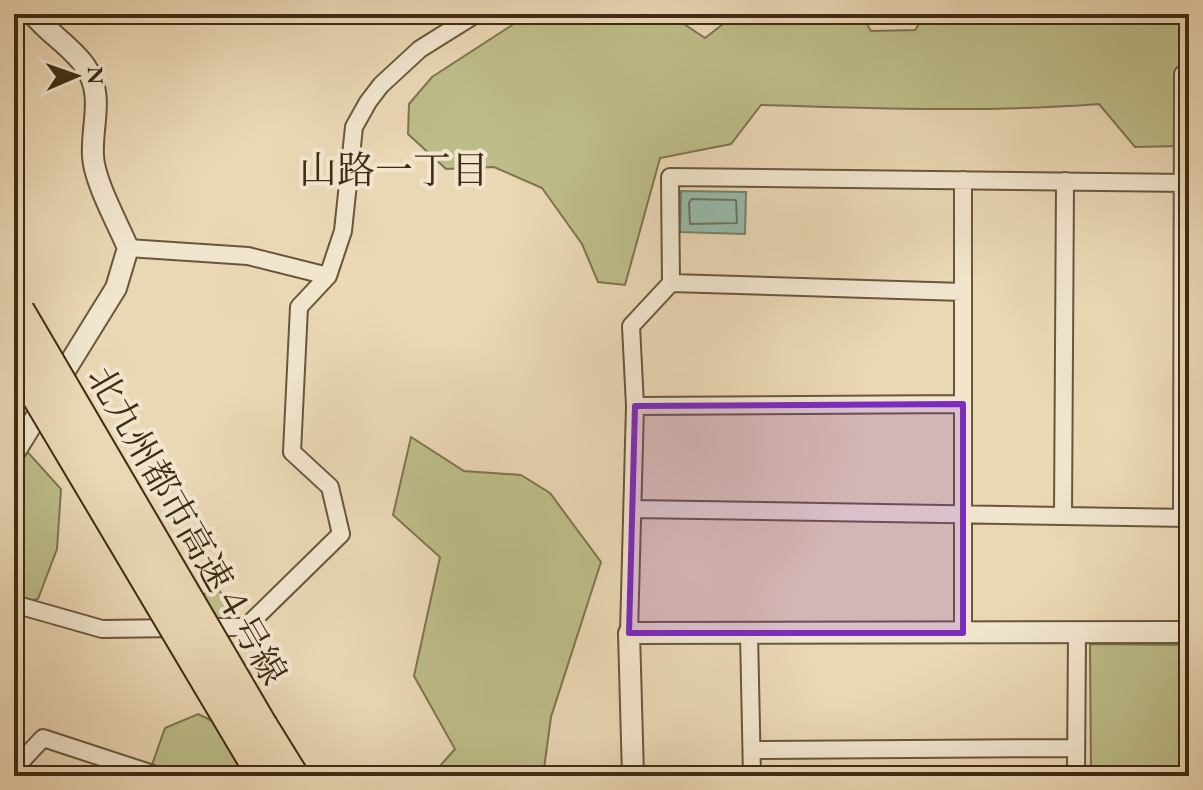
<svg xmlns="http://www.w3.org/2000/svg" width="1203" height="790" viewBox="0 0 1203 790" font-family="'EB Garamond','Noto Serif JP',serif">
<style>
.green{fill:#bdbd89;stroke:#7e744e;stroke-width:2}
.water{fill:#98baa9;stroke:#74816d;stroke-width:2}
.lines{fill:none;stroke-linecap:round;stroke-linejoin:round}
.shore{stroke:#6c735e;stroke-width:2}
.minor-casing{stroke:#6a573b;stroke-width:20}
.tertiary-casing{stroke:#6a573b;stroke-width:24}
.motorway-casing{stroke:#3f2c13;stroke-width:34}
.minor{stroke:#f1e5ce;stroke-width:16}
.tertiary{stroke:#f1e5ce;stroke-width:20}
.motorway{stroke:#ead7b4;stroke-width:30}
.motorway-bridge-casing{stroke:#3f2c13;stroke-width:34;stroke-linecap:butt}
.motorway-bridge{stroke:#ead7b4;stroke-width:30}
.marked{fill:#7b2cbf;fill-opacity:0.2;stroke:#7b2cbf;stroke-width:6;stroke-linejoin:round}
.labels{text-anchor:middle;stroke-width:8;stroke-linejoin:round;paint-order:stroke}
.street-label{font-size:36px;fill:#3f2c13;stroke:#f1e5ce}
.neighbourhood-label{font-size:38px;fill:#3f2c13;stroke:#f1e5ce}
</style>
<rect width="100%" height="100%" fill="#ead7b4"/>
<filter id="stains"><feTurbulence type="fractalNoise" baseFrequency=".0025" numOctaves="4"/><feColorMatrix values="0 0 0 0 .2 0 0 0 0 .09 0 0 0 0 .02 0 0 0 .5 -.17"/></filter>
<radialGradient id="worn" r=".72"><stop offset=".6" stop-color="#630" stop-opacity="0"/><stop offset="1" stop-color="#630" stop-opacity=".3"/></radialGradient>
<!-- green -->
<path class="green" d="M529 14H669L705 38 736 14H861L871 31 915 30 925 14H1189V140L1179 146 1135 147 1099 104C986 113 873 108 761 105L731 144 660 158 625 285 598 282 582 244 542 188 494 167 446 169 408 134 409 104 432 77Z
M14 437 61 489 57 549 38 599 14 604Z
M411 437 464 471 521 475 550 493 601 562 551 717 543 776H431L455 749 414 676 440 557 393 515Z
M219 590 238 617 202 619 185 599Z
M1090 644 1189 645V776H1091Z
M198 714 221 725 249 776H148L165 728Z"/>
<!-- water -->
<path class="water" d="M681 191 746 192 745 234 680 232Z"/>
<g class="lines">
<!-- shore -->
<path class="shore" d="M691 199 736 200 737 223 690 224 689 203Z"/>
<defs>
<path id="minor" d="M963 180V633
M128 248 248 256 328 276
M671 283 670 177 1189 183
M635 406 963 404
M634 509 1189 518
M1063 516 1065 181
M1182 518 1183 74H1189
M14 604 102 629 177 628
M200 627H246L341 534 330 487 292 452 299 307 328 276 343 231 354 127 368 102 381 85 420 49 476 14
M629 633 635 406 631 326 671 283 963 292
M749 633 752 776
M752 750 1076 748
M14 769 43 738 159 776
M1076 776 1077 633"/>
<path id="tertiary" d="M14 453 116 288 128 248C118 224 94 181 93 156 91 125 105 95 85 66 71 46 48 33 33 14
M633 776 629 633 1189 632"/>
<path id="motorway" d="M262 726 293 776
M241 739 263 776"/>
</defs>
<!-- minor casing -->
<use href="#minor" class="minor-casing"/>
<!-- tertiary casing -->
<use href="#tertiary" class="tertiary-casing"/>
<!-- motorway casing -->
<use href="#motorway" class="motorway-casing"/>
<!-- minor -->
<use href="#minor" class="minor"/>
<!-- tertiary -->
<use href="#tertiary" class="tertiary"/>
<!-- motorway -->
<use href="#motorway" class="motorway"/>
<defs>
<path id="motorway-bridge" d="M19 311 262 726
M14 357 241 739"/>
</defs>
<!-- motorway-bridge casing -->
<use href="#motorway-bridge" class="motorway-bridge-casing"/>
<!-- motorway-bridge -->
<use href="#motorway-bridge" class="motorway-bridge"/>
</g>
<!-- marked area -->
<path class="marked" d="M963 404V633H629L635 406Z"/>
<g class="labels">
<!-- street labels -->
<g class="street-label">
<text transform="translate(188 525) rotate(60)" y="13">北九州都市高速４号線</text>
</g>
<!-- neighbourhood labels -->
<g class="neighbourhood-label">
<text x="394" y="183">山路一丁目</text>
</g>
</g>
<!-- margin -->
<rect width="1203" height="790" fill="none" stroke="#ead7b4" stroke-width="48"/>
<rect x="16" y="16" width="1171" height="758" fill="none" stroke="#3f2c13" stroke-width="4"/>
<rect x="24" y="24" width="1155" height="742" fill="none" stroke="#3f2c13" stroke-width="2"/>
<!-- north arrow -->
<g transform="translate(76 76) rotate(88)" stroke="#f1e5ce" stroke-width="6" paint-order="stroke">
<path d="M0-6L14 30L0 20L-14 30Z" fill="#3f2c13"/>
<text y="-12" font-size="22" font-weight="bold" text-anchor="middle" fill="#3f2c13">N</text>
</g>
<rect width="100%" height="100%" filter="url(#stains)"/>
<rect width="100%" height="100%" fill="url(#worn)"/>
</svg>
